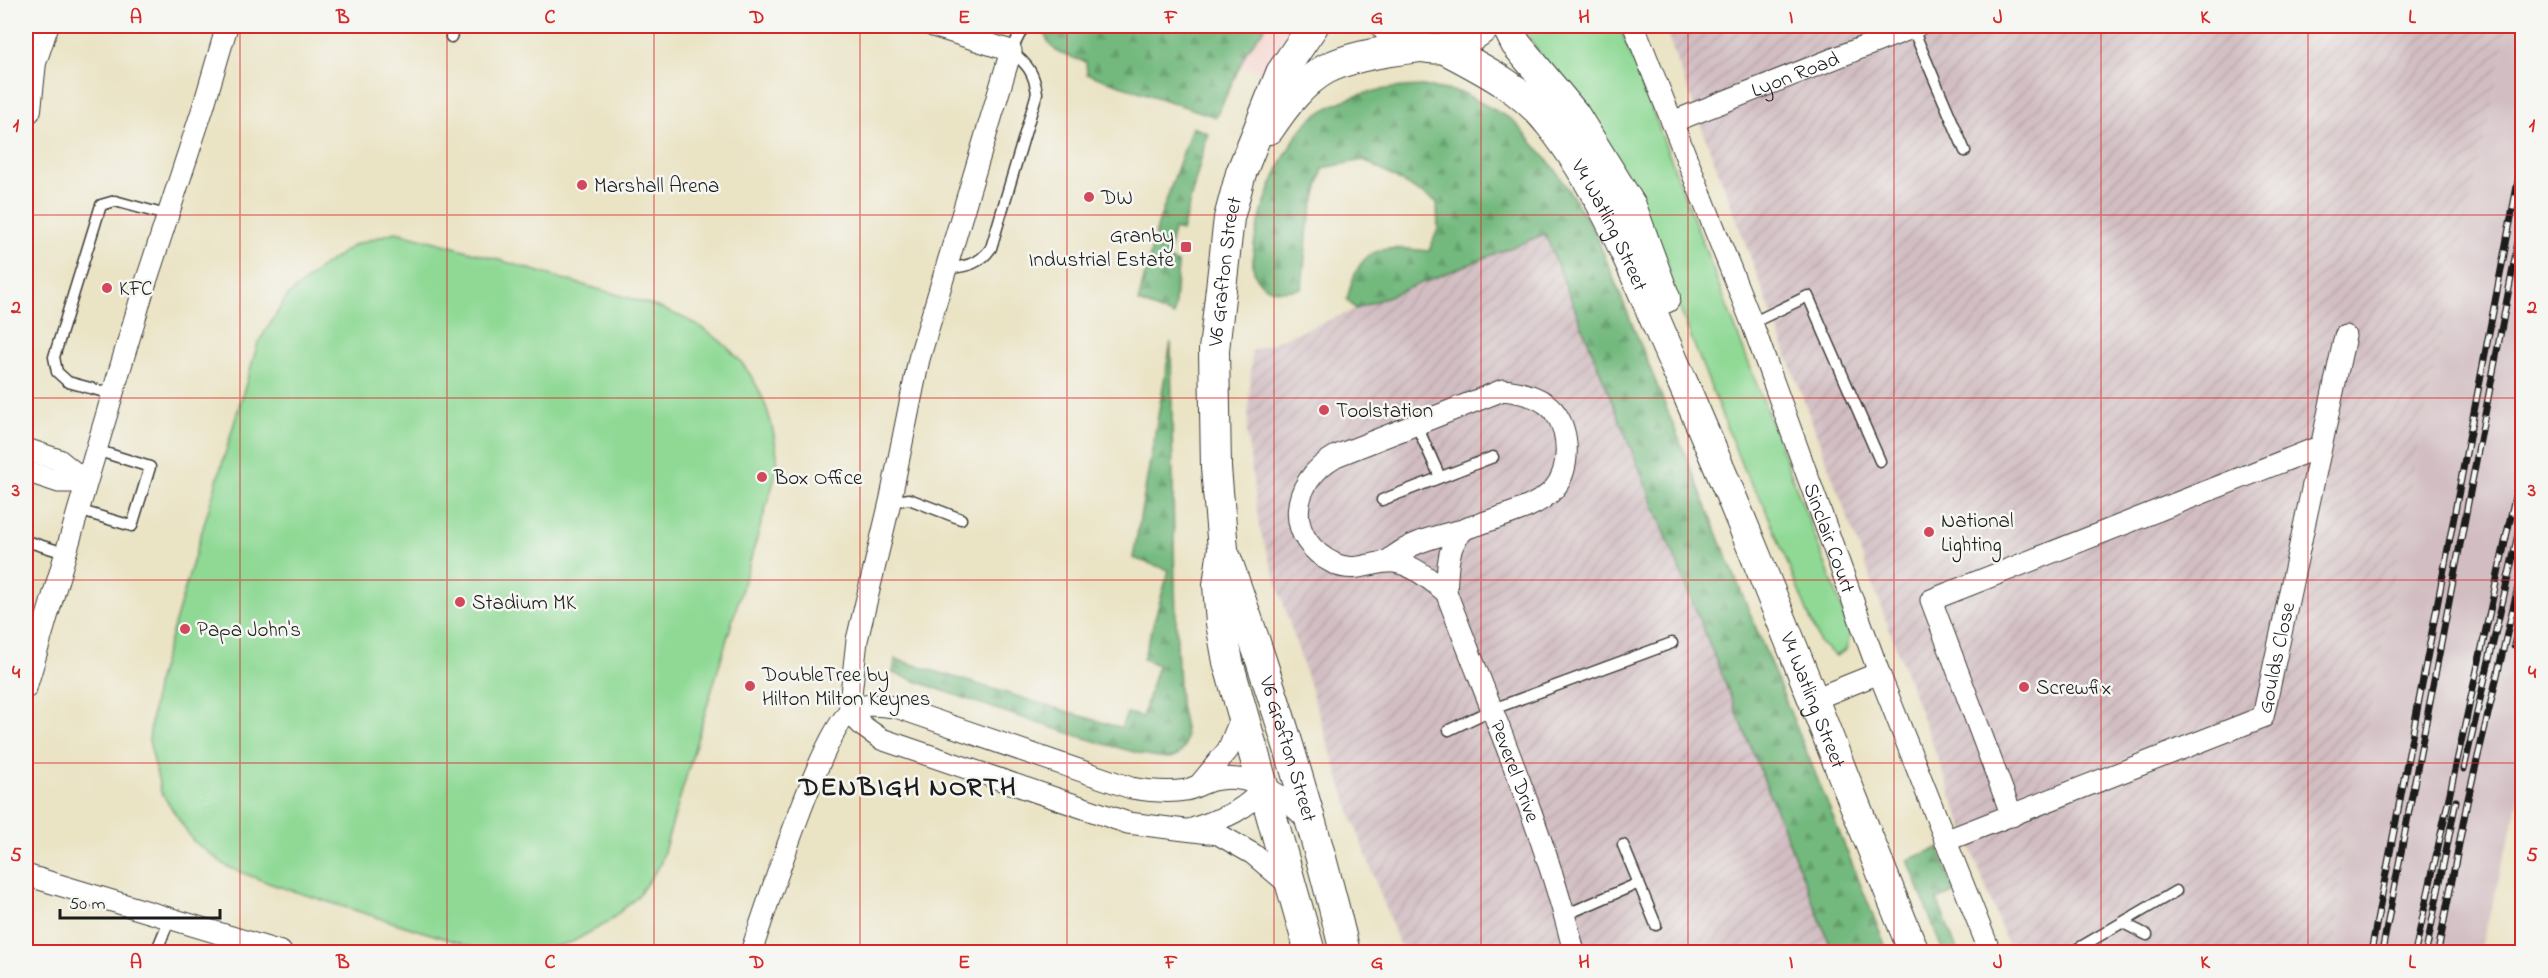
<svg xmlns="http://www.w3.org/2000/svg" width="2548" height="978" viewBox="0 0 2548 978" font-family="'Indie Flower',sans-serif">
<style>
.built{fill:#f7d0cb}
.industrial{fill:url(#industrial-furrows)}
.railway{fill:#d2bec2}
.green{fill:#8fd995;stroke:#567a58;stroke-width:1.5}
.forest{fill:url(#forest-firs);stroke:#486a4d;stroke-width:1.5}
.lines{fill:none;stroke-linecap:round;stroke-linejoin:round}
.lane-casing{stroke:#3b3a35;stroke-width:13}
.street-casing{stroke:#3b3a35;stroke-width:23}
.secondary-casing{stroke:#3b3a35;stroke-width:32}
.lane{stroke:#fff;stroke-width:10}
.street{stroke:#fff;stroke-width:21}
.secondary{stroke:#fff;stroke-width:30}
.rail-casing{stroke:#1c1c1c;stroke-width:7}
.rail{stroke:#f6f6f2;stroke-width:4.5;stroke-dasharray:14;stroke-linecap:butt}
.grid{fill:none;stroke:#d62828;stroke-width:1.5;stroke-opacity:0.55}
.poi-dot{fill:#d1495b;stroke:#f6f6f2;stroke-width:2}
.labels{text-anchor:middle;stroke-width:5;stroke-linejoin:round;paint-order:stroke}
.street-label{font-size:21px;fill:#1c1c1c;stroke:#f6f6f2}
.poi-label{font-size:21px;fill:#1c1c1c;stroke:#f6f6f2;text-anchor:start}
.district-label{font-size:27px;font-weight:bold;letter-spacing:1.5px;fill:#1c1c1c;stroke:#f6f6f2}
.neatline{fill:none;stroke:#d62828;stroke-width:2}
.grid-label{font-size:20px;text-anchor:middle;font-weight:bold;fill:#d62828}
</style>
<defs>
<pattern id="industrial-furrows" width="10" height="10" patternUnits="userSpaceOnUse" patternTransform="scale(1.5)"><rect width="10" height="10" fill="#d2bec2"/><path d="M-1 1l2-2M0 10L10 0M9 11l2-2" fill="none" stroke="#b4a3a6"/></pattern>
<pattern id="forest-firs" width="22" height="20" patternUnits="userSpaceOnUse" patternTransform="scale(1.5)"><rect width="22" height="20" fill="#73b97e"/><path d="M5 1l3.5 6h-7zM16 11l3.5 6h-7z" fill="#639e6c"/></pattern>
</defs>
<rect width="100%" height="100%" fill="#f6f6f2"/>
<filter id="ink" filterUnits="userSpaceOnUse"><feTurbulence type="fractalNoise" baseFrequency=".0167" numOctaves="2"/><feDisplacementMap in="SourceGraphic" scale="12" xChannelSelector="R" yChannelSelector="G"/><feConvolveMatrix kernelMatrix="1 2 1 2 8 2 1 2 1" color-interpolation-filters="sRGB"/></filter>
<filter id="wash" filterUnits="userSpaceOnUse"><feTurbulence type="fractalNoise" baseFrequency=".008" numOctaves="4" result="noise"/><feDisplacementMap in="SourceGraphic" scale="24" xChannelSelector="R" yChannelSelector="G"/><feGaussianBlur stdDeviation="1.35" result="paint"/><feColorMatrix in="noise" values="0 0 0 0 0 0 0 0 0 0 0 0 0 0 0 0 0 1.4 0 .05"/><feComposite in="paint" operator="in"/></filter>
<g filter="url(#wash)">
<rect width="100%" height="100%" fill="#eae3c4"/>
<!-- built -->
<path class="built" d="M1109 26H1295L1260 72Z"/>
<!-- industrial -->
<path class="industrial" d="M1664 26H2509L2416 457 2371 713 2339 829 2342 853 2336 952H2010Z
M1545 234 1833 952H1402L1349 809 1259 527 1247 434 1252 351Z"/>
<!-- railway -->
<path class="railway" d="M2509 26H2522V787L2480 952H2336L2342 853 2339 829 2371 713 2416 457Z"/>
<!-- green -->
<path class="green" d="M1522 26H1620L1836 592 1850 636 1846 650 1836 656 1820 643 1763 503 1744 471 1645 221Z
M395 232C453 245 509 263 566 280 622 297 690 308 732 352 763 383 775 424 778 467L660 865 637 897 607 923 572 942 534 952H488L271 884 228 867 193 841 161 792 149 740 156 686 258 343 287 297 320 268 354 245Z"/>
<!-- forest -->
<path class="forest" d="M1044 26H1266L1247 51 1216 117 1087 74 1086 62C1063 54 1046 53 1044 26Z
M1423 86 1463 93 1513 120 1555 169 1593 228 1888 952H1833L1545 234 1356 309 1347 300C1359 245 1380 245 1429 251L1438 229 1437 202 1364 160 1323 168 1308 226 1302 288C1286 292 1263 294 1255 274 1243 243 1285 139 1311 119 1344 94 1383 87 1423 86Z
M1192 127 1208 133 1182 231 1174 229 1167 259 1178 263 1174 316 1138 302 1159 221Z
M1171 342C1173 463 1173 584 1180 704 1182 720 1195 748 1174 757 1152 767 931 686 893 673L895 659 1121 728 1127 713 1142 717 1158 665 1143 659 1169 570 1133 558Z
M1938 848 1955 892 1937 900 1958 952H1943L1908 860Z"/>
</g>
<g filter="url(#ink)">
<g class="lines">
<defs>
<path id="lane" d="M1912 27 1965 151
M451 37 455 26
M946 269C966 266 979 265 991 248L1037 93C1034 72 1027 64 1011 51L1024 26
M1752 323 1808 296 1880 461
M112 394 68 382 57 372 54 357 101 205 115 201 166 215
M1416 424 1440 477
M1382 500 1493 457
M890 502 909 499 961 519
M78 510 132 526 150 467 96 450
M26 541 65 553
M1449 730 1493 709 1672 643
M1623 845 1656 925
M1565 915 1639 883
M2123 923 2147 935
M156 952 170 918
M2072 952 2176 891"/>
<g id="street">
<path d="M933 26 1011 51 919 359 890 502 857 640 849 712 864 727 881 739 1128 823 1218 834 1253 854 1292 887"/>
<path id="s1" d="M1634 26 1752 323 1879 673 1990 952"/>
<path id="s2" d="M1672 122 1917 26"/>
<path d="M1503 390C1522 392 1545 397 1556 414 1570 434 1570 470 1554 489 1537 508 1503 515 1480 524 1475 526 1466 527 1463 531 1446 546 1448 571 1446 592 1429 579 1409 560 1385 562 1369 564 1352 572 1335 564 1283 539 1289 482 1336 456Z"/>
<path d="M26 449 59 460 86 482"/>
<path d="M26 471 59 482H86"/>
<path d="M1387 562C1407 543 1436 536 1463 530"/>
<path id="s3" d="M1446 592C1491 711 1544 829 1574 952"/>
<path d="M26 688 143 291 203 108 227 26"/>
<path d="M1812 700 1879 673"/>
<path d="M1200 784 1228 750 1243 713"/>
<path d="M2012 816 1931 600 2319 447"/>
<path d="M1192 829C1221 819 1246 812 1264 786"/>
<path id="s4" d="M1945 841 2263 717 2345 336"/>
<path d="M26 875 281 952"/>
<path d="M751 952C766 910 822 730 851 711 864 702 881 706 896 707L1131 788C1149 791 1168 793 1186 790 1195 788 1204 782 1213 780 1252 771 1285 796 1310 823"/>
</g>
<g id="secondary">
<path d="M1386 26C1421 57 1451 55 1486 26"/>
<path d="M1507 26 1516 44 1574 114 1631 206 1665 298"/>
<path id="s5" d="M1445 49C1483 69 1523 89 1550 124 1606 194 1638 282 1674 363 1760 557 1834 756 1914 952"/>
<path d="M26 109 31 62 43 26"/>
<path d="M1269 129C1284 107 1302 82 1326 69 1350 56 1393 50 1420 47"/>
<path id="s6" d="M1226 558C1272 688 1313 818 1345 952"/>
<path id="s7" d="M1310 952 1228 662 1221 623 1218 585 1223 549 1216 468 1214 350 1229 218 1241 173 1281 73 1313 26"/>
</g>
</defs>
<!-- lane casing -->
<use href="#lane" class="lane-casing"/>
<!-- street casing -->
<use href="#street" class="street-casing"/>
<!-- secondary casing -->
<use href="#secondary" class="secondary-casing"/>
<!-- lane -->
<use href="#lane" class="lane"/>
<!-- street -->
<use href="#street" class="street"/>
<!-- secondary -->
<use href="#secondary" class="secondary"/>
<defs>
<path id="rail" d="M2514 645 2522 610
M2464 769 2522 517
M2371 952 2522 160
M2382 952 2522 221
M2415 952 2522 465
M2426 952 2456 801
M2438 952 2467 803 2522 570"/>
</defs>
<!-- rail casing -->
<use href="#rail" class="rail-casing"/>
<!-- rail -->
<use href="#rail" class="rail"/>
</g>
</g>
<!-- grid -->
<path class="grid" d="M240 26V952M447 26V952M654 26V952M860 26V952M1067 26V952M1274 26V952M1481 26V952M1688 26V952M1894 26V952M2101 26V952M2308 26V952M26 215H2522M26 398H2522M26 580H2522M26 763H2522"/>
<!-- markers -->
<g class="poi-dot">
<circle cx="582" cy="185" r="6"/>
<circle cx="1089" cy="197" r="6"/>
<rect x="1180" y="241" width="12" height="12" rx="3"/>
<circle cx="107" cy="288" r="6"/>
<circle cx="1324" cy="410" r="6"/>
<circle cx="762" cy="477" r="6"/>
<circle cx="1929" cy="532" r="6"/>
<circle cx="460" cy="602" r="6"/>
<circle cx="185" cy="629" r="6"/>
<circle cx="750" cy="686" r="6"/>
<circle cx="2024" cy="687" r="6"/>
</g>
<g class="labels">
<!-- street labels -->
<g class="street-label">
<text dy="7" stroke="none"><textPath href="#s2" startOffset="132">Lyon Road</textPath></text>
<text dy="7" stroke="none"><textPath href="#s5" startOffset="248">V4 Watling Street</textPath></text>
<text dy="7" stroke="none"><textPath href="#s7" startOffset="694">V6 Grafton Street</textPath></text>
<text dy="7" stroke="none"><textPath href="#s1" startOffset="548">Sinclair Court</textPath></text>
<text dy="7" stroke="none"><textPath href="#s4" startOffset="402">Goulds Close</textPath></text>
<text dy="7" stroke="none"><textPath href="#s5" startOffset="765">V4 Watling Street</textPath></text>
<text dy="7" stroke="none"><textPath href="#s6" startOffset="201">V6 Grafton Street</textPath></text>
<text dy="7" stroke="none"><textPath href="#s3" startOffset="192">Peverel Drive</textPath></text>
</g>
<!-- poi labels -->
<g class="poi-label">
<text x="594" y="192">Marshall Arena</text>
<text x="1101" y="204">DW</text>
<text x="1174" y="242" text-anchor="end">Granby<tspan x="1174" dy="24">Industrial Estate</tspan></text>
<text x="119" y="295">KFC</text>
<text x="1336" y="417">Toolstation</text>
<text x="774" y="484">Box Office</text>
<text x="1941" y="527">National<tspan x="1941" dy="24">Lighting</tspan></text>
<text x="472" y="609">Stadium MK</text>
<text x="197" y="636">Papa John's</text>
<text x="762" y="681">DoubleTree by<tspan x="762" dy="24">Hilton Milton Keynes</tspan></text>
<text x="2036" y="694">Screwfix</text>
</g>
<!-- district labels -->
<g class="district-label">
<text x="908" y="795">DENBIGH NORTH</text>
</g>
</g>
<!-- margin -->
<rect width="2548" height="978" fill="none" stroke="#f6f6f2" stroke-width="66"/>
<!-- scale -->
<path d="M60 909v9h160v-9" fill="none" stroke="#1c1c1c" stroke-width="3"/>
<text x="69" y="909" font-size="18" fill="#1c1c1c" stroke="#f6f6f2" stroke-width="4.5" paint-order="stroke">50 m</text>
<rect x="33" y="33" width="2482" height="912" class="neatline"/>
<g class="grid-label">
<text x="136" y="23">A</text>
<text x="343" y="23">B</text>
<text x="550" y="23">C</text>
<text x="757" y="23">D</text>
<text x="964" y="23">E</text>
<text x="1171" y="23">F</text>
<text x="1377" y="23">G</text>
<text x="1584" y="23">H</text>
<text x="1791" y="23">I</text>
<text x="1998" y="23">J</text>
<text x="2205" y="23">K</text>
<text x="2412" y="23">L</text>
<text x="16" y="131">1</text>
<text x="2532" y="131">1</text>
<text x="16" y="313">2</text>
<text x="2532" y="313">2</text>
<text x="16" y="496">3</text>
<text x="2532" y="496">3</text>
<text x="16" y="678">4</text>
<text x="2532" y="678">4</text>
<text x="16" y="861">5</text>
<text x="2532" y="861">5</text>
<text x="136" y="968">A</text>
<text x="343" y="968">B</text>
<text x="550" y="968">C</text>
<text x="757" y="968">D</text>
<text x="964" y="968">E</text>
<text x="1171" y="968">F</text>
<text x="1377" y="968">G</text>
<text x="1584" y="968">H</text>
<text x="1791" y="968">I</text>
<text x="1998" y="968">J</text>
<text x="2205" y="968">K</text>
<text x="2412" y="968">L</text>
</g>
</svg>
